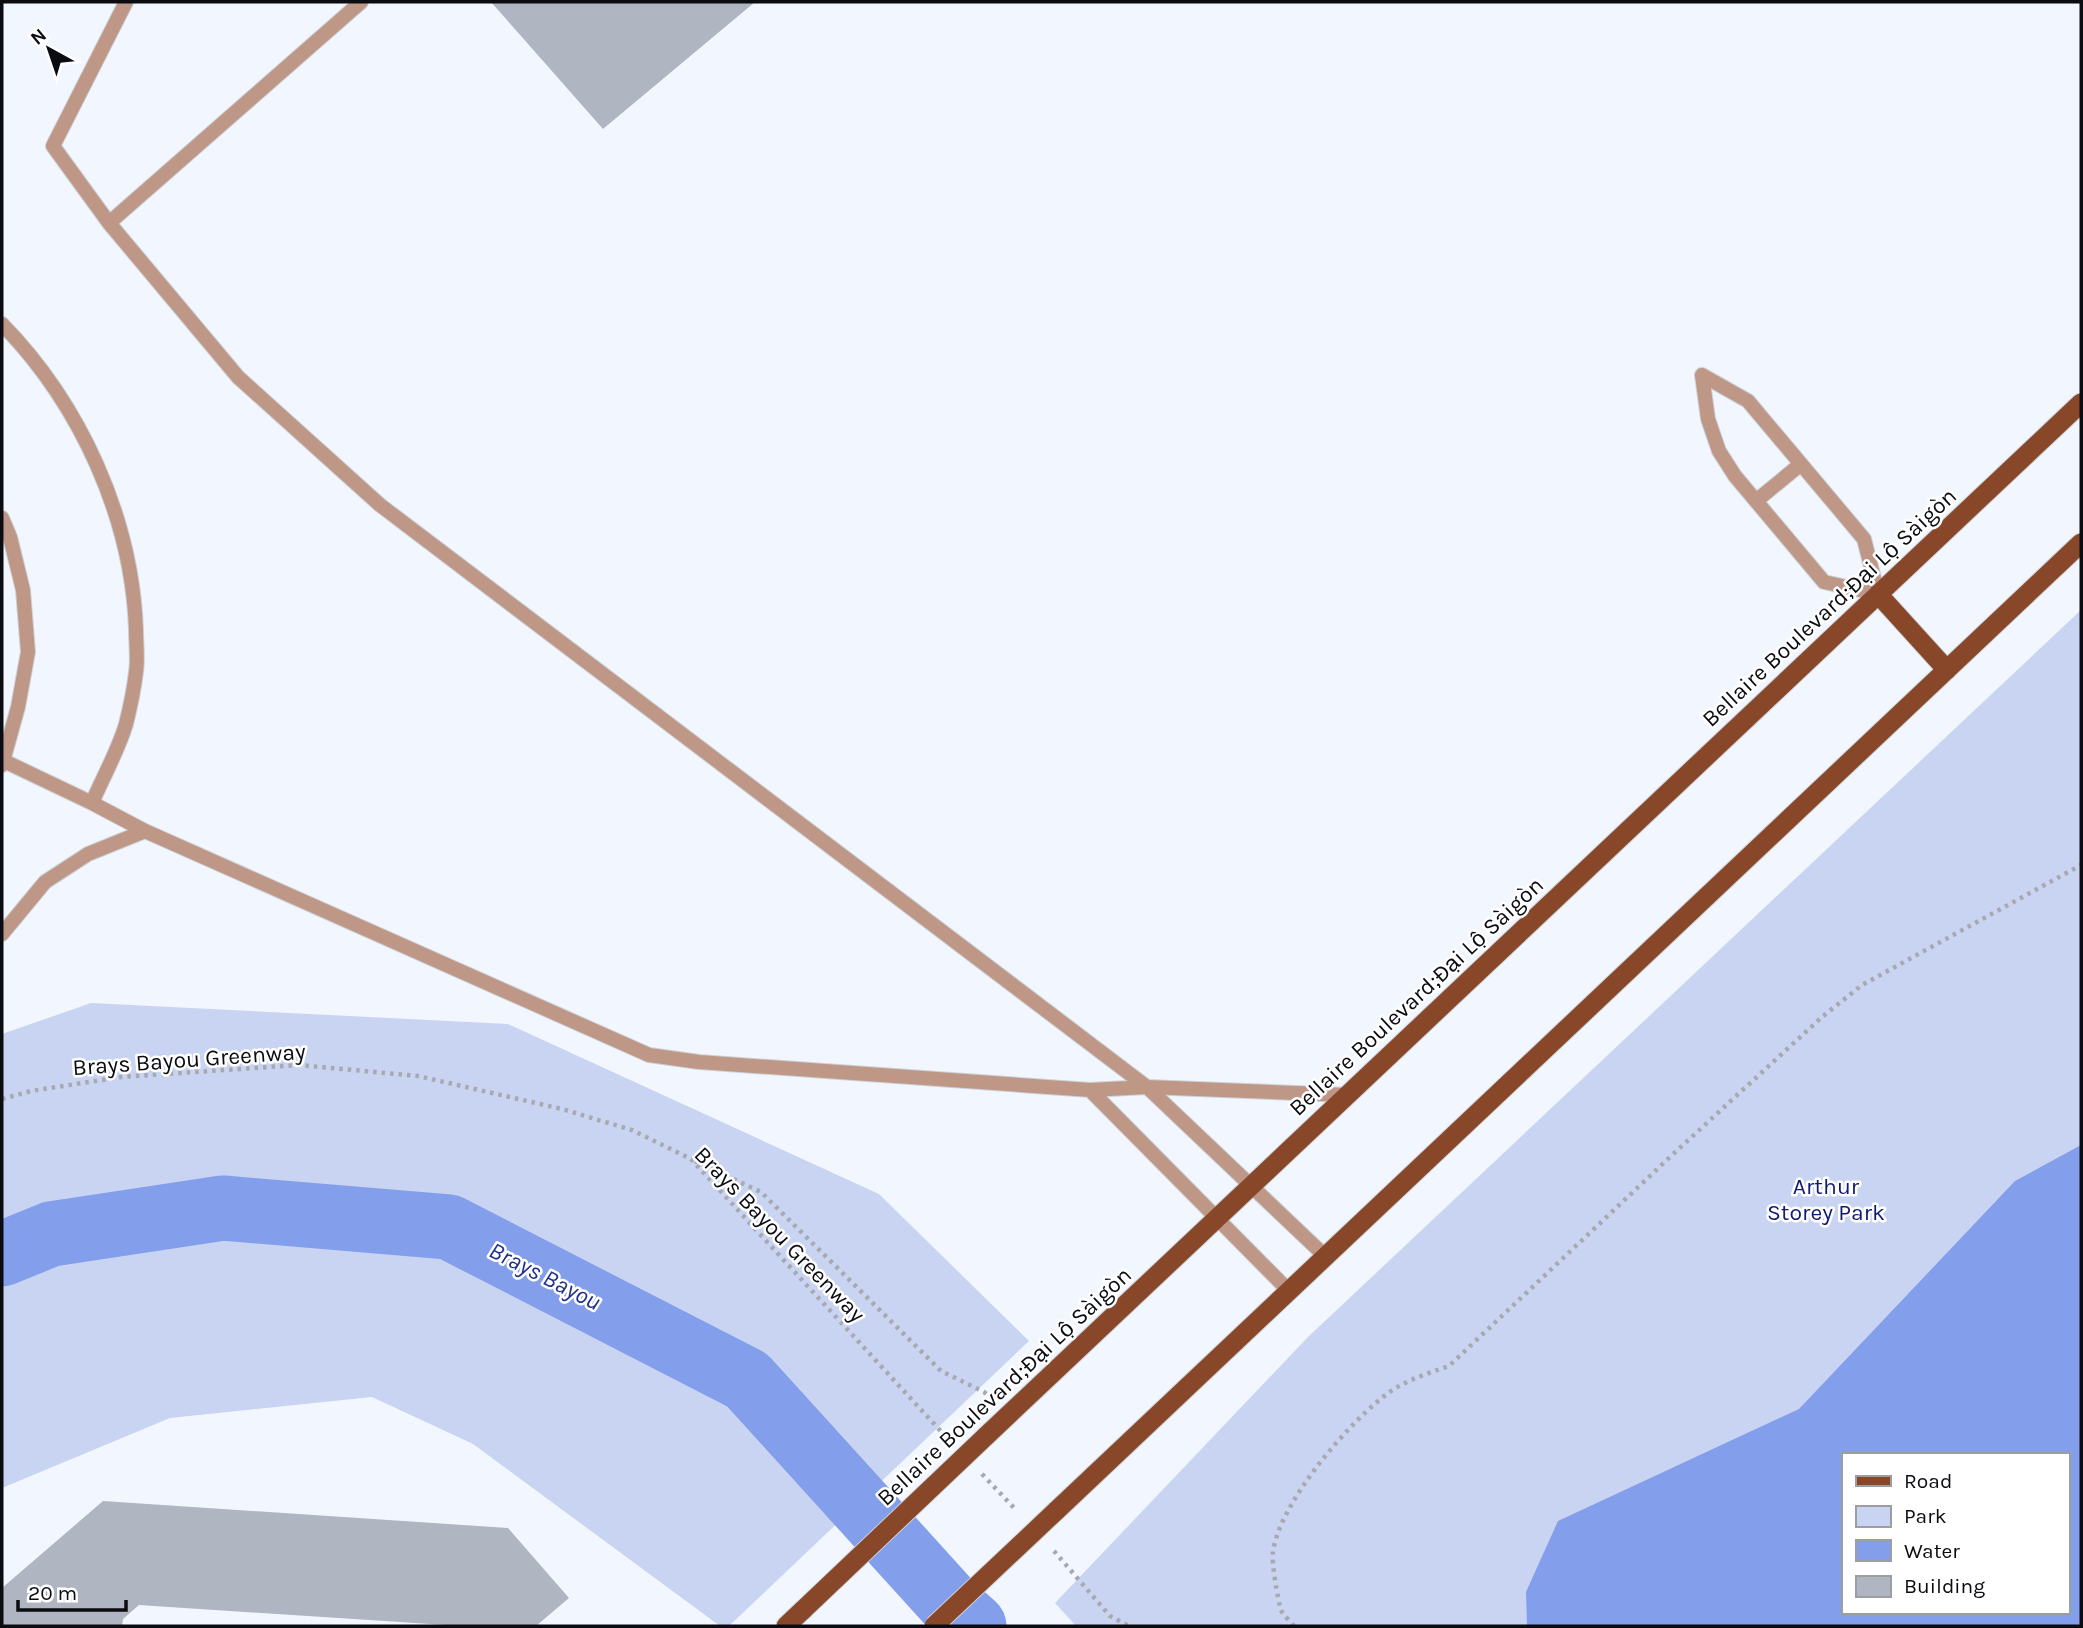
<svg xmlns="http://www.w3.org/2000/svg" width="2083" height="1628" viewBox="0 0 2083 1628" font-family="Karla,sans-serif">
<style>
.green{fill:#c8d4f1;fill-rule:evenodd}
.water{fill:#839eea;fill-rule:evenodd}
.lines{fill:none;stroke-linecap:round;stroke-linejoin:round}
.river{stroke:#839eea;stroke-width:65}
.building{fill:#b0b5c2}
.service-casing{stroke:#cdd1d8;stroke-width:16}
.primary-casing{stroke:#cdd1d8;stroke-width:21}
.path{stroke:#a6a9b0;stroke-width:4.5;stroke-dasharray:3.5 5;stroke-linecap:butt}
.service{stroke:#be9786;stroke-width:14}
.primary{stroke:#884729;stroke-width:19}
.primary-bridge-casing{stroke:#cdd1d8;stroke-width:21;stroke-linecap:butt}
.primary-bridge{stroke:#884729;stroke-width:19}
.labels{text-anchor:middle;stroke-width:5;stroke-linejoin:round;paint-order:stroke}
.street-label{font-size:23px;fill:#0b0c11;stroke:#fff}
.park-label{font-size:23px;fill:#111b72;stroke:#fff}
.water-label{font-size:24px;font-style:italic;fill:#1f3188;stroke:#fff}
</style>
<rect width="100%" height="100%" fill="#f2f6fe"/>
<!-- green -->
<path class="green" d="M2081 610V1626H1076L1055 1603 1308 1337ZM1843 1455H2067V1612H1843Z
M91 1003 508 1024 879 1194 1029 1341 729 1626H720L473 1444 372 1397 170 1418 2 1488V1034Z"/>
<!-- water -->
<path class="water" d="M2081 1145V1626H1527L1526 1592 1558 1521 1799 1409 2015 1181ZM1843 1455H2067V1612H1843Z"/>
<g class="lines">
<!-- river -->
<path class="river" d="M2 1254 51 1234 223 1208 449 1227 747 1380 954 1608 974 1626"/>
</g>
<!-- building -->
<path class="building" d="M491 2H755L603 129Z
M103 1501 508 1528 569 1598 536 1626H461L139 1605 123 1619 122 1626H2V1588Z"/>
<g class="lines">
<defs>
<path id="service" d="M126 2 53 146 109 223 238 377 380 505 1147 1087 1326 1257
M109 223 361 2
M2 324C80 404 132 517 136 630 136 643 138 659 136 672 134 689 130 708 126 724 118 751 103 777 92 803
M1702 375 1748 401 1864 539 1878 594 1824 582 1735 476 1719 451 1708 419Z
M1756 501 1801 464
M2 518 10 537 23 590 28 652 18 707 2 765
M4 761 92 803 145 831
M2 934 45 882 88 854 145 831 649 1055 699 1062 1090 1090
M1289 1291 1090 1090 1147 1087 1347 1095"/>
<path id="primary" d="M1878 594 1947 670
M985 1437 2081 403
M1056 1511 2081 543
M786 1626 804 1609"/>
</defs>
<!-- service casing -->
<use href="#service" class="service-casing"/>
<!-- primary casing -->
<use href="#primary" class="primary-casing"/>
<!-- path -->
<path class="path" d="M2 1099 31 1091 121 1077 299 1065 418 1076 562 1109 632 1130 691 1159 947 1438
M695 1161 761 1192 941 1371 984 1392 990 1397
M982 1474 1017 1511
M1054 1551 1110 1616 1129 1626
M1294 1626C1290 1621 1283 1615 1281 1610 1278 1601 1271 1560 1273 1552 1279 1503 1351 1419 1391 1391 1409 1379 1429 1373 1449 1366L1671 1156 1822 1017 1862 985 2081 865"/>
<!-- service -->
<use href="#service" class="service"/>
<!-- primary -->
<use href="#primary" class="primary"/>
<defs>
<path id="primary-bridge" d="M804 1609 985 1437
M934 1626 1056 1511"/>
</defs>
<!-- primary-bridge casing -->
<use href="#primary-bridge" class="primary-bridge-casing"/>
<!-- primary-bridge -->
<use href="#primary-bridge" class="primary-bridge"/>
</g>
<g class="labels">
<!-- street labels -->
<g class="street-label">
<text transform="translate(1829 607) rotate(-43)" y="8">Bellaire Boulevard;Đại Lộ Sàigòn</text>
<text transform="translate(1416 996) rotate(-43)" y="8">Bellaire Boulevard;Đại Lộ Sàigòn</text>
<text transform="translate(189 1059) rotate(-4)" y="8">Brays Bayou Greenway</text>
<text transform="translate(780 1234) rotate(46)" y="8">Brays Bayou Greenway</text>
<text transform="translate(1004 1386) rotate(-43)" y="8">Bellaire Boulevard;Đại Lộ Sàigòn</text>
</g>
<!-- park labels -->
<g class="park-label">
<text x="1826" y="1194">Arthur<tspan x="1826" dy="26">Storey Park</tspan></text>
</g>
<!-- water labels -->
<g class="water-label">
<text transform="translate(545 1276) rotate(27)" y="8">Brays Bayou</text>
</g>
</g>
<!-- border -->
<rect width="2083" height="1628" fill="none" stroke="#0b0c11" stroke-width="7"/>
<!-- legend -->
<rect x="1842" y="1453" width="228" height="161" fill="#ffffff" stroke="#9d9ea0" stroke-width="2"/>
<rect x="1856" y="1476" width="35" height="10" fill="#884729" stroke="#9d9ea0" stroke-width="2"/>
<text x="1904" y="1488" font-size="21" fill="#0b0c11">Road</text>
<rect x="1856" y="1506" width="35" height="21" fill="#c8d4f1" stroke="#9d9ea0" stroke-width="2"/>
<text x="1904" y="1523" font-size="21" fill="#0b0c11">Park</text>
<rect x="1856" y="1540" width="35" height="21" fill="#839eea" stroke="#9d9ea0" stroke-width="2"/>
<text x="1904" y="1558" font-size="21" fill="#0b0c11">Water</text>
<rect x="1856" y="1576" width="35" height="21" fill="#b0b5c2" stroke="#9d9ea0" stroke-width="2"/>
<text x="1904" y="1593" font-size="21" fill="#0b0c11">Building</text>
<!-- north arrow -->
<g transform="translate(49 49) rotate(320)" stroke="#ffffff" stroke-width="5" paint-order="stroke">
<path d="M0-5L12 26L0 18L-12 26Z" fill="#0b0c11"/>
<text y="-10" font-size="19" font-weight="bold" text-anchor="middle" fill="#0b0c11">N</text>
</g>
<!-- scale -->
<path d="M18 1600v10h108v-10" fill="none" stroke="#0b0c11" stroke-width="3.5"/>
<text x="28" y="1600" font-size="21" fill="#0b0c11" stroke="#ffffff" stroke-width="5" paint-order="stroke">20 m</text>
</svg>
